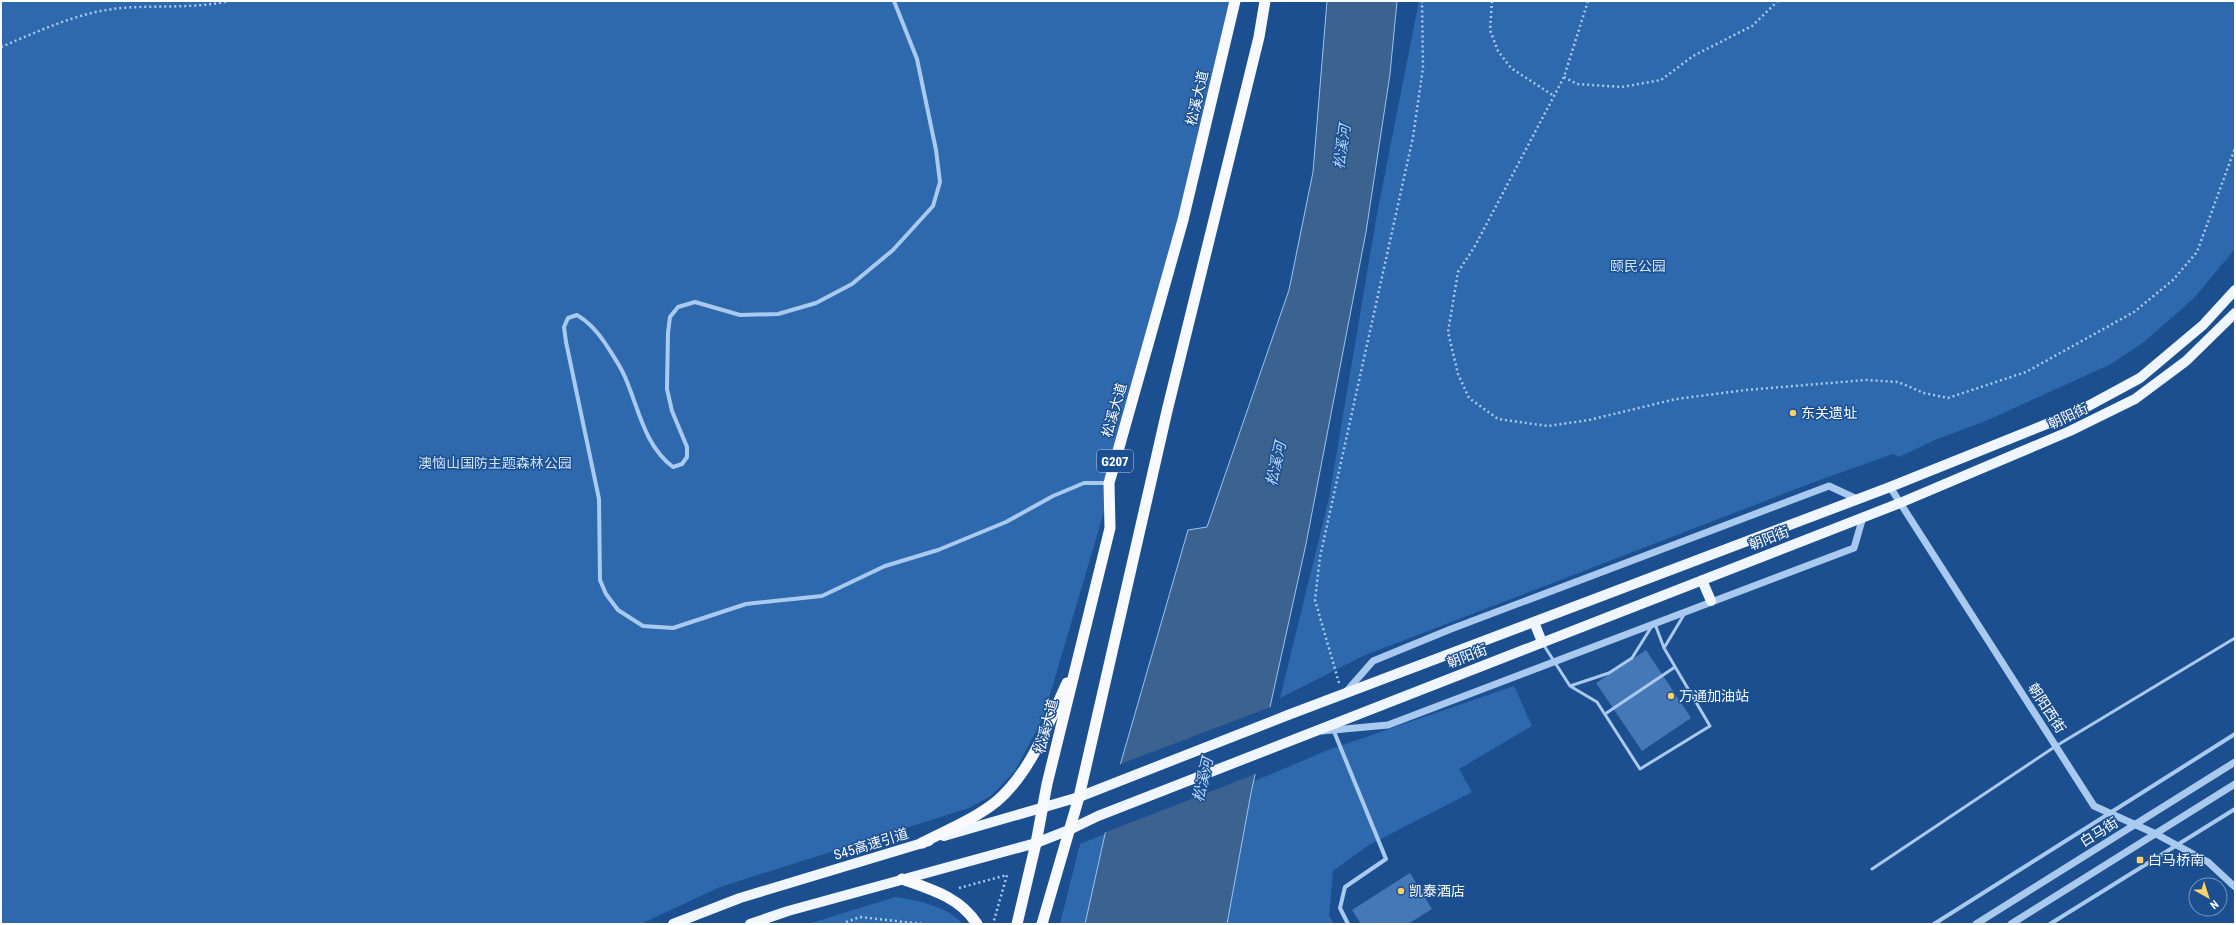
<svg xmlns="http://www.w3.org/2000/svg" width="2236" height="925" viewBox="0 0 2236 925" font-family="'Roboto Condensed','Noto Sans SC',sans-serif">
<style>
.green{fill:#2e69ad}
.water{fill:#3c6290;stroke:#9cc4f0}
.pier{fill:#1b4f8f}
.building{fill:#4478b7}
.lines{fill:none;stroke-linecap:round;stroke-linejoin:round}
.path{stroke:#a9c9ee;stroke-width:2.5;stroke-dasharray:2 3;stroke-linecap:butt}
.service{stroke:#a9c9ee;stroke-width:3}
.minor{stroke:#a9c9ee;stroke-width:4}
.tertiary{stroke:#a9c9ee;stroke-width:7}
.primary{stroke:#f0f6ff;stroke-width:10}
.trunk{stroke:#f8faff;stroke-width:11}
.poi-dot{fill:#ffd166;stroke:#1b4f8f;stroke-width:1.5}
.labels{text-anchor:middle;stroke-width:3;stroke-linejoin:round;paint-order:stroke}
.shield{fill:#1b4f8f;stroke:#bbcadd;stroke-width:1}
.shield-label{font-size:13px;font-weight:bold;fill:#fff}
.street-label{font-size:14px;fill:#fff;stroke:#1b4f8f}
.park-label{font-size:14px;fill:#cfe3fa;stroke:#1b4f8f}
.poi-label{font-size:14px;fill:#fff;stroke:#1b4f8f;text-anchor:start}
.water-label{font-size:15px;font-style:italic;fill:#b5d3f5;stroke:#1b4f8f}
</style>
<rect width="100%" height="100%" fill="#1b4f8f"/>
<!-- green -->
<path class="green" d="M1 1H1233L1129 428 1043 718 1015 771 991 796 969 808 720 887 641 924H1Z
M1419 1H2235V248L2230 255 2194 298 2144 342 2111 364 1988 420 1935 440 1899 457 1893 454 1817 481 1363 656 1280 698 1329 498 1377 214Z
M1514 686 1532 726 1459 769 1472 792 1369 845 1333 871 1329 916 1334 924H1210L1238 788 1328 750Z
M1105 834 1085 924H1060L1080 844Z
M895 897C918 900 946 906 963 924H808Z"/>
<!-- water -->
<path class="water" d="M1327 1H1397L1390 74 1366 232 1306 544 1251 793 1227 924H1085L1121 762 1188 530 1207 527 1289 290 1313 172Z"/>
<!-- pier -->
<path class="pier" d="M1273 706 1258 773 1104 833 1118 765Z"/>
<!-- building -->
<path class="building" d="M1646 650 1691 718 1642 751 1596 683Z
M1410 873 1432 909 1408 924H1361L1352 910Z"/>
<g class="lines">
<!-- path -->
<path class="path" d="M1492 1 1490 30 1498 51 1511 68 1554 96
M1588 1 1564 77 1475 246 1458 272 1448 332 1458 374 1469 398 1498 419 1548 426 1589 420 1676 399 1746 390 1866 380 1898 382 1924 393 1948 398 2026 372 2134 312 2173 280 2197 252 2235 148
M1 47C39 31 81 11 122 8 158 5 193 9 229 1
M1564 77 1577 84 1622 87 1661 80 1693 56 1752 26 1778 1
M1339 683 1315 600 1320 557 1413 137 1423 68 1422 1
M959 888 1007 875 993 924
M846 922 860 917 923 924"/>
<!-- service -->
<path class="service" d="M1543 644 1570 686 1597 702 1640 769 1710 726 1664 648 1655 624
M1664 648 1685 613
M1570 686 1609 673 1632 658 1652 626
M1605 714 1675 667
M1872 869 2056 746 2235 638"/>
<!-- minor -->
<path class="minor" d="M894 1 917 59 936 150 940 182 933 206 893 250 852 284 816 303 778 314 740 315 695 302 678 307 670 317 668 333 667 389 672 411 687 447V457L682 464 673 467C644 445 639 409 625 377 620 365 612 354 605 343 597 331 589 322 577 315L568 318 564 327 566 342 599 499 600 580 606 594 618 610 643 626 673 628 746 604 822 596 885 566 938 550 1006 522 1053 496 1084 483H1109
M1333 729 1386 859 1345 887 1340 908 1348 924
M1934 924 2235 734
M2050 924 2235 809"/>
<!-- tertiary -->
<path class="tertiary" d="M1890 487 2094 806 2156 834 2208 862 2235 887
M1345 693 1373 661 1451 629 1829 486 1857 499
M1322 731 1388 725 1854 548 1863 517
M1976 924 2235 762
M2011 924 2235 784"/>
<!-- primary -->
<path class="primary" d="M1702 580 1711 601
M1534 622 1542 642
M944 836 1079 797 1288 715 1890 487 2079 411 2140 378 2203 325 2235 290
M673 924 740 898 929 841
M750 924 788 911 1036 843 1069 830 1098 816 1900 503 2070 431 2135 399 2186 361 2235 313"/>
<!-- trunk -->
<path class="trunk" d="M922 843C947 830 975 819 997 801 1032 771 1048 723 1067 683
M902 879C930 889 960 897 977 924
M1017 924 1036 843 1047 784 1110 528 1109 483 1183 220 1235 1
M1042 924 1079 797 1167 411 1259 37 1265 1"/>
</g>
<!-- markers -->
<g class="poi-dot">
<circle cx="1793" cy="413" r="4"/>
<circle cx="1671" cy="696" r="4"/>
<rect x="2136" y="856" width="8" height="8" rx="2"/>
<circle cx="1401" cy="891" r="4"/>
</g>
<g class="labels">
<!-- shield labels -->
<rect class="shield" x="1097" y="450" width="36" height="22" rx="3"/>
<g class="shield-label">
<text x="1115" y="466">G207</text>
</g>
<!-- street labels -->
<g class="street-label">
<text transform="translate(1197 98) rotate(-77)" y="5">松溪大道</text>
<text transform="translate(1114 410) rotate(-74)" y="5">松溪大道</text>
<text transform="translate(2068 416) rotate(-25)" y="5">朝阳街</text>
<text transform="translate(1769 538) rotate(-21)" y="5">朝阳街</text>
<text transform="translate(1467 656) rotate(-21)" y="5">朝阳街</text>
<text transform="translate(2047 708) rotate(57)" y="5">朝阳西街</text>
<text transform="translate(1046 726) rotate(-76)" y="5">松溪大道</text>
<text transform="translate(2099 832) rotate(-32)" y="5">白马街</text>
<text transform="translate(871 844) rotate(-17)" y="5">S45高速引道</text>
</g>
<!-- park labels -->
<g class="park-label">
<text x="1638" y="271">颐民公园</text>
<text x="495" y="468">澳恼山国防主题森林公园</text>
</g>
<!-- poi labels -->
<g class="poi-label">
<text x="1801" y="418">东关遗址</text>
<text x="1679" y="701">万通加油站</text>
<text x="2148" y="865">白马桥南</text>
<text x="1409" y="896">凯泰酒店</text>
</g>
<!-- water labels -->
<g class="water-label">
<text transform="translate(1342 147) rotate(-81)" y="5">松溪河</text>
<text transform="translate(1276 464) rotate(-77)" y="5">松溪河</text>
<text transform="translate(1203 780) rotate(-77)" y="5">松溪河</text>
</g>
</g>
<!-- border -->
<rect width="2236" height="925" fill="none" stroke="#ffffff" stroke-width="4"/>
<!-- north arrow -->
<g transform="translate(2208 897) rotate(141)"><circle r="19" fill="#1b4f8f" stroke="#7695bc"/>
<path d="M0-3L7 15L0 10L-7 15Z" fill="#ffd166"/>
<text y="-6" font-size="11" font-weight="bold" text-anchor="middle" fill="#ffffff">N</text>
</g>
</svg>
